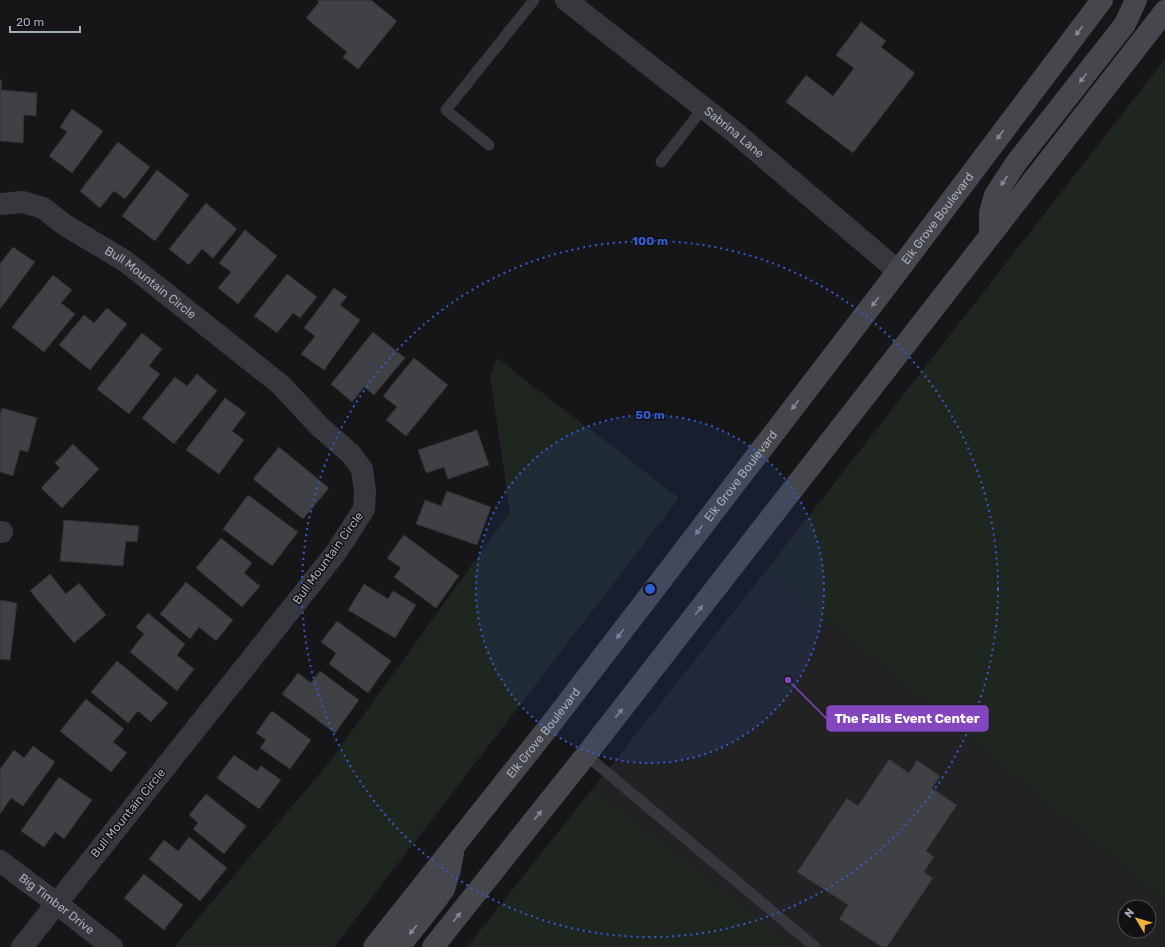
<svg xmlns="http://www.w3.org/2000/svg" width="1165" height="947" viewBox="0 0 1165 947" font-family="Rubik,sans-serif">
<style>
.built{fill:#222225;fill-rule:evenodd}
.green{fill:#1e261f}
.building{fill:#404145;stroke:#303034}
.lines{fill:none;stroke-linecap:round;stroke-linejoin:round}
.service{stroke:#37383d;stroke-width:11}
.minor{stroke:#37383d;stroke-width:22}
.secondary{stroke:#45474d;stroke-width:22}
.oneway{fill:#858993}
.ring{fill:none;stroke:#325cd3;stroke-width:2;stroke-dasharray:2 4}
.labels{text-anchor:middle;stroke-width:3;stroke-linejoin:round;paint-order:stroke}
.street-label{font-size:12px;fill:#a8adb8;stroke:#111113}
.centre{fill:#325cd3;stroke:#111113;stroke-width:2}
.ring-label{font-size:12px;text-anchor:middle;font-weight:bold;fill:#325cd3;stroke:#111113;stroke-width:3;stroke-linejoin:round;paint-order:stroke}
.leader{fill:none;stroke:#8446be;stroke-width:1.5}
.callout-dot{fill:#8446be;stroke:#111113;stroke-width:1.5}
.callout{fill:#8446be;stroke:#8446be;stroke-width:1.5}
.callout-label{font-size:13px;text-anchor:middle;font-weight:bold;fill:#fff}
</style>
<rect width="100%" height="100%" fill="#161618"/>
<!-- built -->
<path class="built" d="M766 571 1165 902V947H793L593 788ZM1125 907H1149V931H1125Z"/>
<!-- green -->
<path class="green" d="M1165 59V902L766 571Z
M497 358 679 498 334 947H174L331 760 510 512 490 376Z
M593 788 795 947H467Z"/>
<!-- building -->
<path class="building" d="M317 0H371L397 21 358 69 343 57 347 52 306 18 319 2Z
M861 22 886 41 881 47 915 73 853 153 786 102 806 75 833 96 854 68 836 55Z
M0 80H2L1 90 37 93 36 116 24 115 23 143 0 141Z
M72 109 103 131 72 173 49 156 67 132 60 127Z
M118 142 150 167 125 199 114 191 100 208 80 191Z
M157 170 189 195 155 241 122 216Z
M206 203 237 229 213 258 202 249 189 265 169 249Z
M245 230 277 256 238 304 218 288 231 272 219 263Z
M13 247 35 262 0 309V264Z
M287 274 317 297 300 318 293 313 277 333 254 316Z
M53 275 72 290 61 303 75 314 44 352 12 327Z
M334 288 347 297 340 305 360 320 324 370 301 354 315 336 304 328Z
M107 308 127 324 90 370 59 345 84 315 94 323Z
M373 332 405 358 374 395 364 387 352 402 331 384Z
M142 333 162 349 149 366 160 374 129 414 97 389Z
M414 358 448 385 406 436 386 420 397 407 383 396Z
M197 374 217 391 174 444 142 418 175 377 187 386Z
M225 398 246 413 232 431 244 440 219 474 186 450Z
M2 408 37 418 28 452 20 450 13 476 0 472V415Z
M477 430 489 465 448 479 444 467 426 473 418 450Z
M73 444 99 469 62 508 41 488 60 468 55 463Z
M279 447 329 488 303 519 253 479Z
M447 491 491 507 477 545 416 524 425 500 441 506Z
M248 495 298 532 272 566 223 529Z
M64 520 139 526 137 542 126 541 123 566 60 561Z
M404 535 459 576 436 608 394 577 401 568 387 558Z
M221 538 252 563 244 573 260 586 242 607 196 568Z
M50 574 66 594 79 583 106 615 74 643 30 591Z
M186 582 233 620 216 641 199 627 190 639 160 614Z
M364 584 388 599 393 591 416 605 395 638 348 610Z
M0 600 17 603 10 660 0 659Z
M148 613 185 644 177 655 194 669 177 691 130 652 144 634 136 627Z
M337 621 391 661 368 693 329 664 336 653 321 642Z
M117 661 168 703 151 722 138 711 128 723 91 692Z
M320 671 359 700 335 733 282 694 298 673 311 683Z
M86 699 124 729 113 742 127 753 111 772 60 731Z
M272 711 311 740 290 769 260 748 266 740 256 733Z
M33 746 55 762 23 806 11 798 0 814V769L14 750 24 758Z
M234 755 257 771 261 766 281 780 259 809 217 778Z
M889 759 909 773 917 760 940 776 932 788 957 805 926 851 934 857 924 872 933 878 887 947H882L839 919 848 905 797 872 847 798 858 806Z
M59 777 92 800 64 839 55 832 44 847 21 831Z
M206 794 246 826 224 854 193 829 198 823 189 815Z
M189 837 227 868 200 901 149 859 164 840 178 851Z
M144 874 183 905 164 930 124 898Z"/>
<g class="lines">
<!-- service -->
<path class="service" d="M489 145 446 110 534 0
M661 162 703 108
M586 755 815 947"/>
<!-- minor -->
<g class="minor">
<path id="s1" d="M566 0 732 130 898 271"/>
<path id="s2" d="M0 204 23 202 43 208 65 225 125 261 281 385 320 427 350 453 362 469 365 491 364 509 337 551 315 579 22 947"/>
<path d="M0 532H2"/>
<path id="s3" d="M0 861 56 903 112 947"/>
</g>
<!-- secondary -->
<g class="secondary">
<path d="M990 236V213L995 195 1016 163 1125 24 1136 0"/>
<path id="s4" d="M374 947 551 724 898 271 1102 0"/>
<path d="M399 947 437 899 444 889 450 869 453 852"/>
<path d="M433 947 586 755 1165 11"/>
</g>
</g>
<!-- one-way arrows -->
<defs><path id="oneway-solid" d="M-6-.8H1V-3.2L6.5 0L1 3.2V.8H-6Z"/></defs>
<g class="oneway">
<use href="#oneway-solid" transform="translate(1079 31) rotate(127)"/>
<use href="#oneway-solid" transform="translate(1083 78) rotate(128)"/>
<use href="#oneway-solid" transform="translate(1000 135) rotate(127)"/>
<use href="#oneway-solid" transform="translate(1004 181) rotate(123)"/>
<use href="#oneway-solid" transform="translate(875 302) rotate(127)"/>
<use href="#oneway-solid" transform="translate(795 405) rotate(127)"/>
<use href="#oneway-solid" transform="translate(699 530) rotate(127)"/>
<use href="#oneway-solid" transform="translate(699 610) rotate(-52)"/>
<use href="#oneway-solid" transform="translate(620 634) rotate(127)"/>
<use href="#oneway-solid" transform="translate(619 713) rotate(-52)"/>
<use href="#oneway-solid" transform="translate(538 815) rotate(-51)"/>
<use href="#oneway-solid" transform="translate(457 917) rotate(-51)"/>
<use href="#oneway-solid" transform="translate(413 930) rotate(129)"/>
</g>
<!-- distance rings -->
<circle cx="650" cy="589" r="174" fill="#325cd3" fill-opacity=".12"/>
<g class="ring">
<circle cx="650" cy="589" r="174"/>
<circle cx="650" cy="589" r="348"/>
</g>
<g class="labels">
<!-- street labels -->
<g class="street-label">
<text dy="4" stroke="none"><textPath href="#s1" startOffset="214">Sabrina Lane</textPath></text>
<text dy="4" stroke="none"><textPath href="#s4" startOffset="921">Elk Grove Boulevard</textPath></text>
<text dy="4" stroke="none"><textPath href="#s2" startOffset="175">Bull Mountain Circle</textPath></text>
<text dy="4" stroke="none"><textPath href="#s4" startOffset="597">Elk Grove Boulevard</textPath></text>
<text transform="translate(328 558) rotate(-54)" y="4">Bull Mountain Circle</text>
<text dy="4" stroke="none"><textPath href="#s4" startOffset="273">Elk Grove Boulevard</textPath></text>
<text transform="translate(128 813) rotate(-51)" y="4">Bull Mountain Circle</text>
<text dy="4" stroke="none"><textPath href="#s3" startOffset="71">Big Timber Drive</textPath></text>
</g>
</g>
<circle cx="650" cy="589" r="6" class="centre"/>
<g class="ring-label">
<text x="650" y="245">100 m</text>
<text x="650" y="419">50 m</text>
</g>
<!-- callouts -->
<path class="leader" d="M788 680L827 719"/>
<circle class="callout-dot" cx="788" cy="680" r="4"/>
<rect class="callout" x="827" y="706" width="161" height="25" rx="4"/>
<g class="callout-label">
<text x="907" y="723">The Falls Event Center</text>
</g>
<!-- north arrow -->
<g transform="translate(1137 919) rotate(308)"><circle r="19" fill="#111113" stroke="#4d4f55"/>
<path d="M0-3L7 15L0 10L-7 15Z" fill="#f2b134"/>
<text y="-6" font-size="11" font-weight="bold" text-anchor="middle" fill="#a8adb8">N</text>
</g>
<!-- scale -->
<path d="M10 26v6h70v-6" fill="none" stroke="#a8adb8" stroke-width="2"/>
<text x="16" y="26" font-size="12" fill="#a8adb8" stroke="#111113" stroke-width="3" paint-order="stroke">20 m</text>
</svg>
